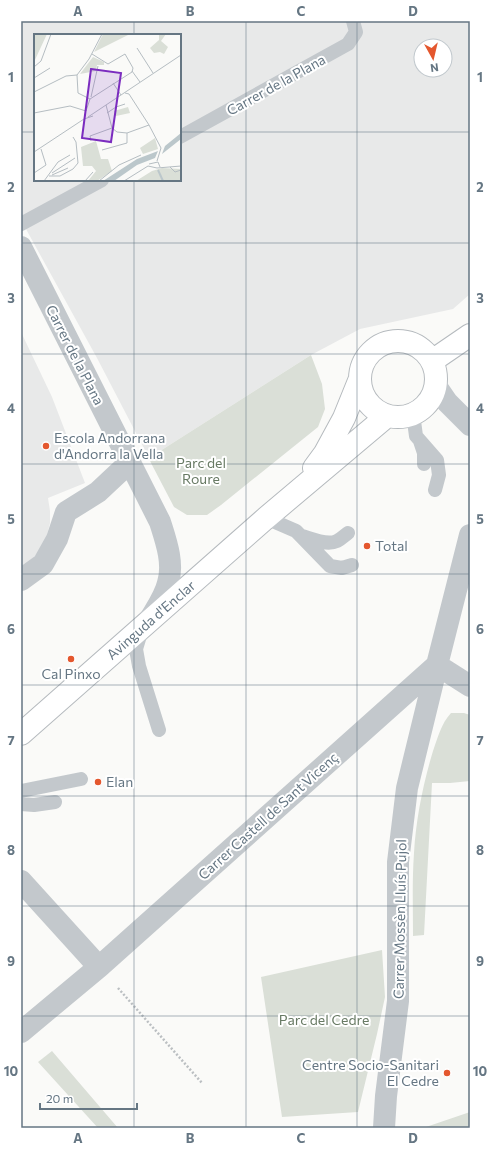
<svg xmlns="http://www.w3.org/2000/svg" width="491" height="1149" viewBox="0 0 491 1149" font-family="Commissioner,sans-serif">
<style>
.built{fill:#e8e9e9;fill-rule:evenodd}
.green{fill:#dadfd7}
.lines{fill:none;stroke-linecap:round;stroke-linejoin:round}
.primary-casing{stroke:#b5babe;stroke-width:24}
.path{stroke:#bbbfc2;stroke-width:2.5;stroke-dasharray:2 2;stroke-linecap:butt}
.service{stroke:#c3c8cc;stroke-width:14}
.minor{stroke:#c3c8cc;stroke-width:22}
.primary{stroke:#fff;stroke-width:22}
.grid{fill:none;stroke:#657683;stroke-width:1;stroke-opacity:0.55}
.poi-dot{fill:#e4572e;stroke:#fff;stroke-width:1.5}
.labels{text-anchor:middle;stroke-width:4;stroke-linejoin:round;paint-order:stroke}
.street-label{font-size:14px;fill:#657683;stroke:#fff}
.poi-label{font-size:14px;fill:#657683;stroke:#fff;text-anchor:start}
.park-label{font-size:14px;fill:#687a64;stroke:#fff}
.inset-river{fill:none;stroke:#bbc7cb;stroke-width:2}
.inset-road{fill:none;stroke:#b5bdc2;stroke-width:1}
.view{fill:#7b2cbf;fill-opacity:0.15;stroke:#7b2cbf;stroke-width:2}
.inset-edge{fill:none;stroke:#657683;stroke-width:2}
.neatline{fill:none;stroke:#657683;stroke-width:1.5}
.grid-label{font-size:13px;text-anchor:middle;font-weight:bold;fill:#657683}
</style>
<rect width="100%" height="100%" fill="#fafaf8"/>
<!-- built -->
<path class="built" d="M21 21H470V294L453 309 360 329 311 355 149 458 97 358 21 220ZM35 35H180V180H35ZM421 46H445V70H421Z
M21 332 52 397 85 483 48 498 50 511V523L44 547 30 561 21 568Z"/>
<!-- green -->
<path class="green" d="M311 355 322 384 325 409 318 427 221 505 207 515H187L174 507 151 463 149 458Z
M451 713H464L470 715V781L450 783H432L424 935 413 936C413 909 412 881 414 853 416 819 423 784 433 751 438 737 441 724 451 713Z
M382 950 385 997 377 1034 358 1112 282 1117 261 977Z
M52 1051 118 1128H98L38 1062Z
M470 1112V1128H423Z"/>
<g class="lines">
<defs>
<path id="primary" d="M360 379a38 38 0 1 1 76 0a38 38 0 1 1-76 0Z
M432 361 470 335
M314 468 325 453 344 418 359 381
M21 734 266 518 387 416"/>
</defs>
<!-- primary casing -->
<use href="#primary" class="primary-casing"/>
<!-- path -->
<path class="path" d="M118 988 202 1083"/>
<!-- service -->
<path class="service" d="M180 137 348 44 356 32 353 21
M21 224 102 180
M416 414 414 421 416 436 437 460 439 475 435 490
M420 441 424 453V464
M266 518 296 531 330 566 342 568 352 565
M302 536C312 539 327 546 337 541 341 539 345 535 348 533
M142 629 136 649 139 666 159 730
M21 791 81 779
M21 804 34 805 55 802"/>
<!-- minor -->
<path class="minor" d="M21 247 160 522C166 541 174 563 168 583 165 596 157 607 150 619
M436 386 447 402 470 425
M470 535 437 665 470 686
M21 580 43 564 57 539 66 512 98 492 130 462
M21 881 99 967
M21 1032 99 967 437 665
M384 1128 386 1096 398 1001V862L407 788 437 665"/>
<!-- primary -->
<use href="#primary" class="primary"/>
</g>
<!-- grid -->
<path class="grid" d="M134 21V35M246 21V1128M357 21V1128M21 132H35M180 132H470M134 180V1128M21 243H470M21 354H470M21 464H470M21 574H470M21 685H470M21 796H470M21 906H470M21 1016H470"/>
<!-- markers -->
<g class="poi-dot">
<circle cx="46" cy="446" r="4"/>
<circle cx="367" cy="546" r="4"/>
<circle cx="71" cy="659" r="4"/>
<circle cx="98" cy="782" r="4"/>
<circle cx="447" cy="1073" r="4"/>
</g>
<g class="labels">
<!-- street labels -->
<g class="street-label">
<text transform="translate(276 85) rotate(-29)" y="5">Carrer de la Plana</text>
<text transform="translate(75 355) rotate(63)" y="5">Carrer de la Plana</text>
<text transform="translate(151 620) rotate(-41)" y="5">Avinguda d'Enclar</text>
<text transform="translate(268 816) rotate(-42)" y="5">Carrer Castell de Sant Vicenç</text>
<text transform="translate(400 919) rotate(-89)" y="5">Carrer Mossèn Lluís Pujol</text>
</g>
<!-- poi labels -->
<g class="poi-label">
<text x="54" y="443">Escola Andorrana<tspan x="54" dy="16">d'Andorra la Vella</tspan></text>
<text x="375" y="551">Total</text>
<text x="71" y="679" text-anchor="middle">Cal Pinxo</text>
<text x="106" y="787">Elan</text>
<text x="439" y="1070" text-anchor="end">Centre Socio-Sanitari<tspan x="439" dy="16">El Cedre</tspan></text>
</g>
<!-- park labels -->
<g class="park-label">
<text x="201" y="468">Parc del<tspan x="201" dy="16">Roure</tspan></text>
<text x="324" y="1025">Parc del Cedre</text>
</g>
</g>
<!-- overview -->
<g transform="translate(34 34)">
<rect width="147" height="147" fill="#fafaf8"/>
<path d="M0 0H13L0 28ZM69 0H96L60 18ZM125 0H132L127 7 134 13 130 20 126 18 120 19 116 14 125 6ZM59 23 70 28V31H63L62 37 46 40ZM94 73 96 79 82 82 80 77ZM121 104 124 115 109 120 106 114ZM62 107 67 125H74L78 137 63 147H54L62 137 58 132H49L47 113ZM128 134 147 135V147H102L118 137Z" fill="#dadfd7"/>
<path d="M147 99V105L128 120 131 112ZM124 117 121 124 103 131 80 147H69L103 125Z" fill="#bbc7cb"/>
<path class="inset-river" d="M124 136 129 147"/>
<path class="inset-road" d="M103 14 119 39M0 33 7 27 17 0M98 37 106 48M0 44 16 34M79 49 87 61M0 58 32 42 43 41M91 59 95 60 115 91 127 114 123 127M57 63 64 32M56 65 98 38 99 34 91 20 74 30 58 20M72 71 78 94 83 98 93 99 115 91M52 77 56 65 44 59 43 41 55 25 68 0M0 79 36 72 52 77M73 79 82 73 91 70M54 83 147 21M57 107 56 102 78 94M68 116 93 109V99M0 118 50 85 59 82M115 130 124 128 126 133M136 133 141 138 147 136M0 139 12 131 7 115M18 139 41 124M18 141 34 134M15 142H26L39 135 44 129 42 108 39 103M10 147 24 128 36 121M51 147 59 138M65 147 85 131 107 121M90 147 114 132 123 134 147 132"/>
<path class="view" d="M57 35 87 39 77 108 48 104Z"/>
<rect width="147" height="147" class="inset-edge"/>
</g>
<!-- border -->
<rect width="491" height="1149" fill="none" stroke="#ffffff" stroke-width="44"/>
<!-- north arrow -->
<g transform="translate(433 58) rotate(172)"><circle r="19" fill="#ffffff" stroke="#c1c8cd"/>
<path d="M0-3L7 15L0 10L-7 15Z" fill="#e4572e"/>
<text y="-6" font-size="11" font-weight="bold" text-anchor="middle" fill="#657683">N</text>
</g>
<!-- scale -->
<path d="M40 1103v6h97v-6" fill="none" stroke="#657683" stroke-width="2"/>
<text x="46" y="1103" font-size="12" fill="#657683" stroke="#ffffff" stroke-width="3" paint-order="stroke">20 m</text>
<rect x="22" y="22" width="447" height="1105" class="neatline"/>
<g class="grid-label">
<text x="78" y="16">A</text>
<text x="190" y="16">B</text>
<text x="301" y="16">C</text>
<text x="413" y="16">D</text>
<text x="11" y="82">1</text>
<text x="480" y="82">1</text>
<text x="11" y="192">2</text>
<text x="480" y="192">2</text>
<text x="11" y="303">3</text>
<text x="480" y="303">3</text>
<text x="11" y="413">4</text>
<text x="480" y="413">4</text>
<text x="11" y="524">5</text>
<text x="480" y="524">5</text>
<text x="11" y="634">6</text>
<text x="480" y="634">6</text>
<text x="11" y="745">7</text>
<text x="480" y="745">7</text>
<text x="11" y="855">8</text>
<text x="480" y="855">8</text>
<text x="11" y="966">9</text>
<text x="480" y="966">9</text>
<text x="11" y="1076">10</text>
<text x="480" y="1076">10</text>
<text x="78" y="1143">A</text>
<text x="190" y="1143">B</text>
<text x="301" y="1143">C</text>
<text x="413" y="1143">D</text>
</g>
</svg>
